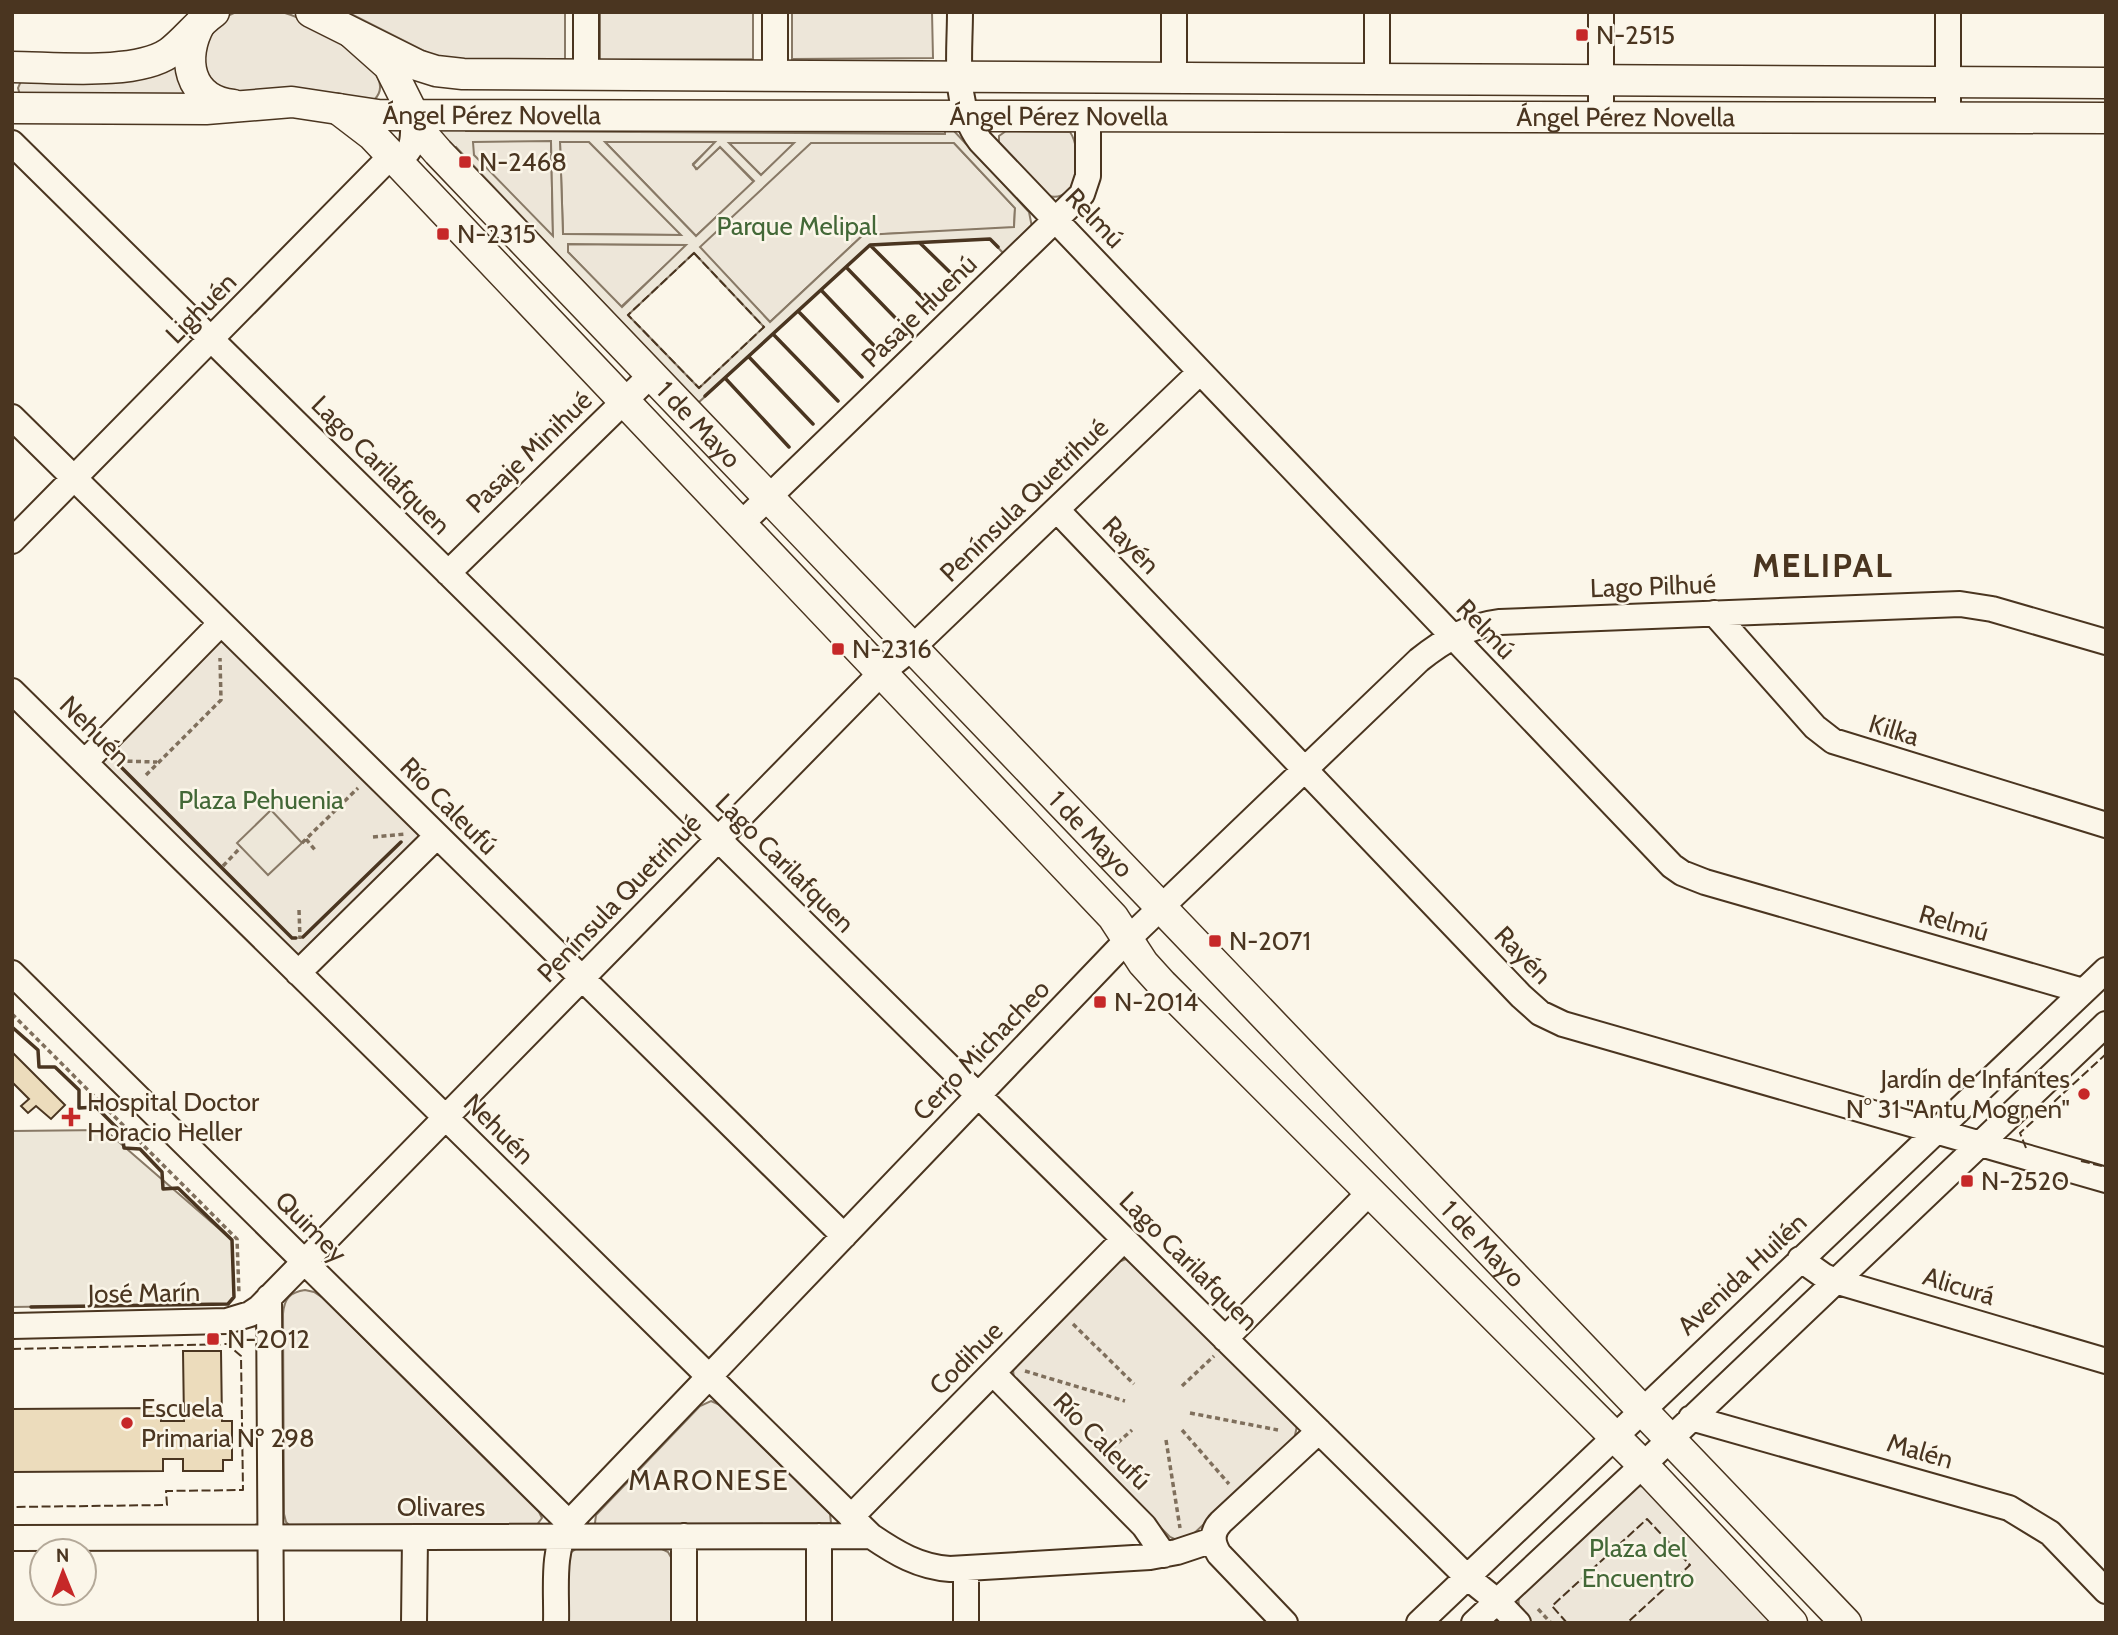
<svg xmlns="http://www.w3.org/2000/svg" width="2118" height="1635" viewBox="0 0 2118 1635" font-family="Cabin,sans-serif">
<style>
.green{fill:#ede6d9;stroke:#887966;stroke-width:2}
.parking{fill:#ede7d9;stroke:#887966;stroke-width:2;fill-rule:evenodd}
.building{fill:#ecdcbc;stroke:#4a3520;stroke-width:2}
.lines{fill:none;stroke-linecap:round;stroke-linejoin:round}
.minor-casing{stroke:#4a3520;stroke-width:28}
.major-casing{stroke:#4a3520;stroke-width:33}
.path{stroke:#7f6f5c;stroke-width:3.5;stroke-dasharray:5 3.5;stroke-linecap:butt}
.minor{stroke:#fbf6e9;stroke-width:24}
.major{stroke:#fbf6e9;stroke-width:30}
.fence{stroke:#4a3520;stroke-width:2;stroke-dasharray:9 3.5;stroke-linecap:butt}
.wall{stroke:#4a3520;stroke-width:3.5}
.poi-dot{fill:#c62828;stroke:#fbf6e9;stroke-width:2.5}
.labels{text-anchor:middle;stroke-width:5;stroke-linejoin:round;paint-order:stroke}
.poi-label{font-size:26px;fill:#4a3520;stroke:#fbf6e9;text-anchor:start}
.street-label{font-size:26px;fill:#4a3520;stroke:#fbf6e9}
.park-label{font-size:26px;fill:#436837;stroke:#fbf6e9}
.neighbourhood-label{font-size:28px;letter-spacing:2px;fill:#4a3520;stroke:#fbf6e9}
.district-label{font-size:33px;font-weight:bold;letter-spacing:2px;fill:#4a3520;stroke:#fbf6e9}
</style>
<rect width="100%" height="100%" fill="#fbf6e9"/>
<!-- green -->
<path class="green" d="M236 12C251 12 270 9 285 13 308 19 405 71 374 100L222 94 203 70 202 47 221 19Z
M347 12H565V59L464 60 434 56Z
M600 12H753V59L600 60Z
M792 12H932L933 58 792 59Z
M175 66 178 67 191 94 20 95 18 88 21 81Z
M465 126 945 130V134L465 131Z
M1006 131 1070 132C1082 149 1081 204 1048 196L999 144V136Z
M473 141H551L553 237 473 155Z
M560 142H589L682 235 563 234Z
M605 142H716L693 164 696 169 720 147 754 182 696 236Z
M728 142 795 143 761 175Z
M810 143H954L1015 208 1014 228 863 235 770 322 699 247Z
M568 244 687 245 621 307 568 252Z
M220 641H224L418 833V840L300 955H296L103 764V761Z
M1126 1259 1131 1260 1297 1426 1294 1440 1189 1538 1179 1541 1170 1537 1018 1384 1014 1380 1013 1369 1116 1263Z
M305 1290 314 1292 323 1298 539 1512 542 1518 536 1526 291 1527 286 1522 284 1514 283 1314C284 1299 290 1292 305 1290Z
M711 1401 720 1405 830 1514 831 1523 599 1526 595 1523 596 1515 700 1406Z
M1640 1486 1645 1487 1776 1623H1532C1523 1614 1515 1607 1520 1594L1635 1487Z
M577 1548H660L668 1552 672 1559 673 1623H567L569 1554Z"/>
<!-- parking -->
<path class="parking" d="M465 126 466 131 945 134V130L954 131 1029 212 1032 227 1004 254 990 239 870 245 698 403 456 147 450 151 437 131 438 129ZM551 141 553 236 474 155 473 142ZM560 142H589L681 235 563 234ZM605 142H715L693 165 697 169 720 147 754 181 696 236ZM729 143H794L761 175ZM811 143H954L1015 208 1014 227 863 235 770 322 700 247ZM568 244 686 245 622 307 568 252ZM694 253 764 327 699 388 628 315Z
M271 810 302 843 268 875 237 843Z
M105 1130 232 1240 234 1297 228 1304 12 1307V1131Z"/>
<!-- building -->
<path class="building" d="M12 1052 65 1105 51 1119 36 1106 28 1113 21 1106 29 1099 12 1082Z
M183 1351H221L222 1421H232V1460H223V1471H183V1459H163V1471L12 1472V1409L161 1408V1421H184Z"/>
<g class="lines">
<defs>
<path id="minor" d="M586 12V75
M775 12V76
M960 12C960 57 952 103 980 141L1672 866 1682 873 1705 882 2083 991
M1174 12V78
M1601 12V118
M1377 79V12
M1948 118V12
M12 143 1467 1577 1497 1601 1518 1623
M12 417 844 1236
M1057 510 1521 996 1540 1013 1563 1024 2106 1180
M741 524 1082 194 1088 176V117
M12 541 391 156C417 160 413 132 413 114
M448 573 651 375
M1714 613 1815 727 1833 741 2106 825
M12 691 871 1536C896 1553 919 1567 950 1569L1150 1557 1177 1552 1213 1540
M85 762 221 623
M12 973 569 1523
M298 973 437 836
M1800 1259 1824 1276 1835 1281 2106 1361
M269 1297 271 1623
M12 1326 227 1321 250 1314 259 1308 881 673 912 648 1200 372
M1225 1339 1370 1192
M993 1373 1144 1526 1164 1555
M1691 1418 2009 1508 2050 1533 2106 1591
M851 1517 1124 1239
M684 1536V1623
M12 1538 871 1536
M966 1569V1623
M414 1623 415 1537
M556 1623C557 1590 551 1551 569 1523L1128 939 1419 660C1444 640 1468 626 1500 622L1960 604 1992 609 2106 642
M819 1623V1536
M1285 1623 1219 1554C1212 1543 1211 1532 1221 1522L1319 1431
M1419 1623 2106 970
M1474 1623 1643 1465 2106 1024"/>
<g id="major">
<path d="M311 12 417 65 436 71 463 74 2106 83"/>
<path d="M200 24C181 58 188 100 233 105"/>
<path id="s1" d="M353 34 389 66 424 136 438 152 1846 1623"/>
<path d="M12 67C54 67 135 76 169 53 185 41 197 24 214 12"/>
<path id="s2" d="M12 108 206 109 292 102 378 115 2106 118"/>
<path d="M338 109 372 135 1113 917 1143 963 1162 984 1643 1465 1792 1623"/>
</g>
</defs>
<!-- minor casing -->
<use href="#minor" class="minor-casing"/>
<!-- major casing -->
<use href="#major" class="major-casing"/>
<!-- path -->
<path class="path" d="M119 761 157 762
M146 775 221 700 220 658
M373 837 405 834
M306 839 315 850
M302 843 358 788
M223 866 241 847
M299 910 300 939
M12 1014 237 1239 239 1294
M1073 1324 1134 1384
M1025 1371 1125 1401
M1182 1386 1214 1356
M1190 1413 1278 1430
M1182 1430 1229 1484
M1166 1440 1180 1528
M1105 1454 1132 1430
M1538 1609 1551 1623"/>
<!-- minor -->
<use href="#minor" class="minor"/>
<!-- major -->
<use href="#major" class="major"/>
<!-- fence -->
<path class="fence" d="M694 253 764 327 699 388 628 315Z
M2026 1148 2020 1133 2106 1054
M2081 1161 2106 1167
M12 1349 227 1344 241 1356 243 1490 166 1491 167 1505 12 1507
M1567 1623 1552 1606 1647 1519 1690 1565 1627 1623"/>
<!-- wall -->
<path class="wall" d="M920 243 961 283
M870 245 934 309
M846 267 909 332
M821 290 884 356
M798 311 862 377
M773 334 838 401
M749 357 813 424
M725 378 789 447
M705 396 870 245 990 239 998 247
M120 766 292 938H296
M303 937 401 842
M12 1027 38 1050 39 1067H55L79 1090V1108L96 1107 122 1133 124 1148 140 1149 162 1172 163 1189 178 1188 232 1240 234 1297 228 1304 31 1307"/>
</g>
<!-- markers -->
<g class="poi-dot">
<rect x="1575" y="28" width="14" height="14" rx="3.5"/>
<rect x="458" y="155" width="14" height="14" rx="3.5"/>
<rect x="436" y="227" width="14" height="14" rx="3.5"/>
<rect x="831" y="642" width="14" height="14" rx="3.5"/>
<rect x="1208" y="934" width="14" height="14" rx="3.5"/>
<rect x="1093" y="995" width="14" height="14" rx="3.5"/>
<circle cx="2084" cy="1094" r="7"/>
<path d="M67.5 1106.5h7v7h7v7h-7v7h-7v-7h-7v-7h7z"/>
<rect x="1960" y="1174" width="14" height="14" rx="3.5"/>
<rect x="206" y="1332" width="14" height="14" rx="3.5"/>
<circle cx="127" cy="1423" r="7"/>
</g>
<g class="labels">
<!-- poi labels -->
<g class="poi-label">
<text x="1596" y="44">N-2515</text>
<text x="479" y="171">N-2468</text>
<text x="457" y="243">N-2315</text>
<text x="852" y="658">N-2316</text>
<text x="1229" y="950">N-2071</text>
<text x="1114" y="1011">N-2014</text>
<text x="2070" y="1088" text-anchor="end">Jardín de Infantes<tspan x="2070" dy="30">N° 31 "Antu Mognen"</tspan></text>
<text x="87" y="1111">Hospital Doctor<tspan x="87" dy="30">Horacio Heller</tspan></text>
<text x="1981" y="1190">N-2520</text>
<text x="227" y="1348">N-2012</text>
<text x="141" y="1417">Escuela<tspan x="141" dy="30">Primaria Nº 298</tspan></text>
</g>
<!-- street labels -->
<g class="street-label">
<text dy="9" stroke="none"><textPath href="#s2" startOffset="481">Ángel Pérez Novella</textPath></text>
<text dy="9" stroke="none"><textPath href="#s2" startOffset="1048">Ángel Pérez Novella</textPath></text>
<text dy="9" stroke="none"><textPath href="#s2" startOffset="1615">Ángel Pérez Novella</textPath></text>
<text transform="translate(1095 218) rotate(46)" y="9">Relmú</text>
<text transform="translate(201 308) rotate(-45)" y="9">Lighuén</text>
<text transform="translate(919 311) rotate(-44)" y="9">Pasaje Huenú</text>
<text dy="9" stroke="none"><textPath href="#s1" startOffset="525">1 de Mayo</textPath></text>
<text transform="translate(529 452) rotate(-44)" y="9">Pasaje Minihué</text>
<text transform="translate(381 465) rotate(45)" y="9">Lago Carilafquen</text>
<text transform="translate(1024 500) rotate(-44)" y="9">Península Quetrihué</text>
<text transform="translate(1131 545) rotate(46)" y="9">Rayén</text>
<text transform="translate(1653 586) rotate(-2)" y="9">Lago Pilhué</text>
<text transform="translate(1486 629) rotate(46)" y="9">Relmú</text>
<text transform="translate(1894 730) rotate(17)" y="9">Kilka</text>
<text transform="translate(95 731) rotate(45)" y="9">Nehuén</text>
<text transform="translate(449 806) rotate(45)" y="9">Río Caleufú</text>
<text dy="9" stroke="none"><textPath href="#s1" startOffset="1092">1 de Mayo</textPath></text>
<text transform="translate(785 863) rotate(45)" y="9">Lago Carilafquen</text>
<text transform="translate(619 898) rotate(-46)" y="9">Península Quetrihué</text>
<text transform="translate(1954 923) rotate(16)" y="9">Relmú</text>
<text transform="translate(1523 955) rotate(46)" y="9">Rayén</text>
<text transform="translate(981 1050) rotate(-46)" y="9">Cerro Michacheo</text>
<text transform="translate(499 1129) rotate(45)" y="9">Nehuén</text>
<text transform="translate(311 1227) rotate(45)" y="9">Quimey</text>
<text dy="9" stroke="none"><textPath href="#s1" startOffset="1659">1 de Mayo</textPath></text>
<text transform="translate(1189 1261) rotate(45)" y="9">Lago Carilafquen</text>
<text transform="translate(1742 1274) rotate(-43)" y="9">Avenida Huilén</text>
<text transform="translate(1959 1286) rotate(17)" y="9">Alicurá</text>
<text transform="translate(144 1293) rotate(-1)" y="9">José Marín</text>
<text transform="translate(966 1358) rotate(-45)" y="9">Codihue</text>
<text transform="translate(1102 1441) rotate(45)" y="9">Río Caleufú</text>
<text transform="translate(1920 1451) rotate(16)" y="9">Malén</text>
<text x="441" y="1516">Olivares</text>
</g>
<!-- park labels -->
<g class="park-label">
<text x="797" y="235">Parque Melipal</text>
<text x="261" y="809">Plaza Pehuenia</text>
<text x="1638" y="1557">Plaza del<tspan x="1638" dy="30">Encuentro</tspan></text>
</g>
<!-- neighbourhood labels -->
<g class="neighbourhood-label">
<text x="709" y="1490">MARONESE</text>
</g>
<!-- district labels -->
<g class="district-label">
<text x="1823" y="577">MELIPAL</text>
</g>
</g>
<!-- border -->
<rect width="2118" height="1635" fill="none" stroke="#4a3520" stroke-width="28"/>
<!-- north arrow -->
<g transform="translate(63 1572) rotate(359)"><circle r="33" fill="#fbf6e9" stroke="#b4a999" stroke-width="2"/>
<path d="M0-5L12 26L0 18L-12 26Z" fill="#c62828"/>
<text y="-10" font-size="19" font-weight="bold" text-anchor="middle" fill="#4a3520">N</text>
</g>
</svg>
